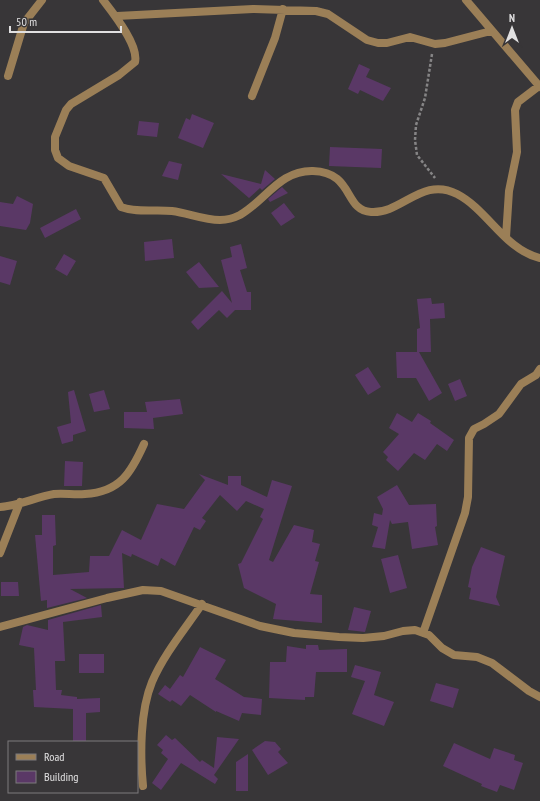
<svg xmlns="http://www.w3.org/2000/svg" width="540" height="801" viewBox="0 0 540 801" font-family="'PT Sans Narrow',sans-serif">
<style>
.building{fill:#5a3866}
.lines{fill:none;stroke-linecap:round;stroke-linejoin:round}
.path{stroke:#868586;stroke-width:2.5;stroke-dasharray:3 2;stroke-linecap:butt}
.street{stroke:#9b7f57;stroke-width:8}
</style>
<rect width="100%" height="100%" fill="#383638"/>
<!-- building -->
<path class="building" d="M359 64 370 69 366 77 391 88 383 101 360 90 358 94 348 89Z
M192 114 214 123 203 148 178 138 186 118 190 120Z
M139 121 159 123 157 137 137 135Z
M330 147 382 149 381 168 329 166Z
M169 161 182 164 178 180 162 176Z
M265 170 275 179 262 190 260 188 249 198 221 174 261 184Z
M282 187 288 193 270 202 268 199Z
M17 196 33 204 30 223 26 230 0 226V202L13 204Z
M284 203 295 217 281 226 271 213Z
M76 209 81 219 45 238 40 228Z
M172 239 174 258 145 261 144 242Z
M241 244 247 268 240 270 247 292H251V310H235L227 318 219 310 198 330 191 322 222 291 232 303 221 260 232 257 230 247Z
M64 254 76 261 67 276 55 269Z
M0 256 17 261 10 285 0 282Z
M199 262 219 287 199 288 186 272Z
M431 298 432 304 444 303 445 318 430 319 431 352H419L442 393 429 401 416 378H397L396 352H417V329L420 328 417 299Z
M368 367 381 387 368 395 355 375Z
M460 379 467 396 455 401 448 384Z
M74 390 86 431 73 435V441L62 444 57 427 71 423 68 392Z
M104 390 110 409 94 412 89 394Z
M180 399 183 414 153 418 154 429 124 428V412H147L145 402Z
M397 413 412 422 418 413 431 421 430 423 454 440 447 451 437 444 425 460 414 453 398 471 386 460 388 457 383 452 399 434 389 428Z
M65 461 83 462 82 486H64Z
M199 474 228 485V476H241V485L267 497 272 480 292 486 269 560 273 562 294 525 314 530 312 542 320 544 315 561 319 562 310 594 322 595V623L273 619 276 604 244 588 238 564 241 563 263 519 260 517 264 509 246 501 237 511 220 495 202 518 206 521 200 530 194 527 175 566 161 558 158 566 132 554 131 557 122 553 124 588 70 589 87 598 47 608V600L41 601 35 535H42V515H55L56 545 53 546V575L89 572 90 556H109L122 530 141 540 157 504 184 509 205 480Z
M397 485 409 505 436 504 437 526 435 527 438 545 412 549 408 522 392 524 390 520 385 549 372 547 378 527 372 525 374 513 382 515 383 509 377 497Z
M481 547 505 556 496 597 500 606 469 599 471 588 468 587 472 567Z
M398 555 407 588 390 593 381 559Z
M1 582H18L19 596H1Z
M101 605 102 617 63 622 65 661H55L56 690H62L61 695 77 697V699L100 698V712L86 713V742H73V709L34 707 33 690H36L34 648 19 645 23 627 27 625 48 630V620Z
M354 607 371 611 365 632 348 630Z
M306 645H318L319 650 347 649V672H316L314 697H305V700L269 698 270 662H286L287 646 306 649Z
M200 647 226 660 215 679 244 697 262 699 261 715 242 713 239 721 216 711V712L190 695 181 706 172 700 170 702 158 694 165 685 170 689 180 675 183 677Z
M79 654H104V673H79Z
M355 665 381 672 374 695 394 702 384 726 352 714 365 681 351 677Z
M436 683 459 689 453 708 430 701Z
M166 735 172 740 175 738 200 762 202 760 214 768 217 737 239 739 214 775 218 779 215 784 181 763 161 790 152 783 168 759 161 753 163 750 157 745Z
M265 741 275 742 281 749 278 752 288 763 268 775 252 750Z
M454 743 490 759 494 748 515 755 514 760 523 763 514 790 500 785 497 792 481 786 482 784 443 766Z
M248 754V791H236V762Z"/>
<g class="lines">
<!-- path -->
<path class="path" d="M432 54 425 98 416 125 415 140 417 155 435 178"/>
<!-- street -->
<path class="street" d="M103 0C113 13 139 45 135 62L119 75 71 104 66 110 55 137V150L58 158 69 166 104 178 121 207C137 213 155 209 172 211 188 213 203 220 220 220 227 220 234 218 240 215 266 200 280 170 313 171 354 172 344 211 371 212 402 214 422 176 457 194 488 210 505 250 540 258
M466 0 540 87
M117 16 253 9 316 11 328 14 367 40 378 43H387L410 37 435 44 445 43 491 31
M8 76 24 23 42 0
M252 96 275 38 283 9
M506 237 509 191 517 152 515 110 518 102 539 86
M0 507C18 506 36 497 54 494 65 493 74 495 85 494 120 492 131 473 144 444
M0 553 20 502
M0 627 107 598 143 590 161 591 260 626 294 633 339 637 363 638 384 636 403 631 415 630 429 635 442 648 454 655 477 657 492 663 529 691 540 697
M423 633 465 513 468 497 469 438 474 429 484 424 499 414 521 384 536 375 540 369
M143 786C140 755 140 711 152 682 164 654 185 629 202 604"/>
</g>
<!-- legend -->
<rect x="8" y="741" width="130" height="52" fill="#383638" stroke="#7c7a7c"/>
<rect x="16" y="754" width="20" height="6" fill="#9b7f57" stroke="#7c7a7c"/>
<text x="44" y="761" font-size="12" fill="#e1e0e1">Road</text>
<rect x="16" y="771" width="20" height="12" fill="#5a3866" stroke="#7c7a7c"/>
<text x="44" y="781" font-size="12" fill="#e1e0e1">Building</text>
<!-- north arrow -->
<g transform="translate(512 28)" stroke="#383638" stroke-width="3" paint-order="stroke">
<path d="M0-3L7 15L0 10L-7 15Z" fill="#e1e0e1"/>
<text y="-6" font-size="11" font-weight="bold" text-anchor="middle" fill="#e1e0e1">N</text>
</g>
<!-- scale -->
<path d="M10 26v6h111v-6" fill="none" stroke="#e1e0e1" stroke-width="2"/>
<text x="16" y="26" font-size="12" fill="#e1e0e1" stroke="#383638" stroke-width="3" paint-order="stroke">50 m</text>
</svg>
